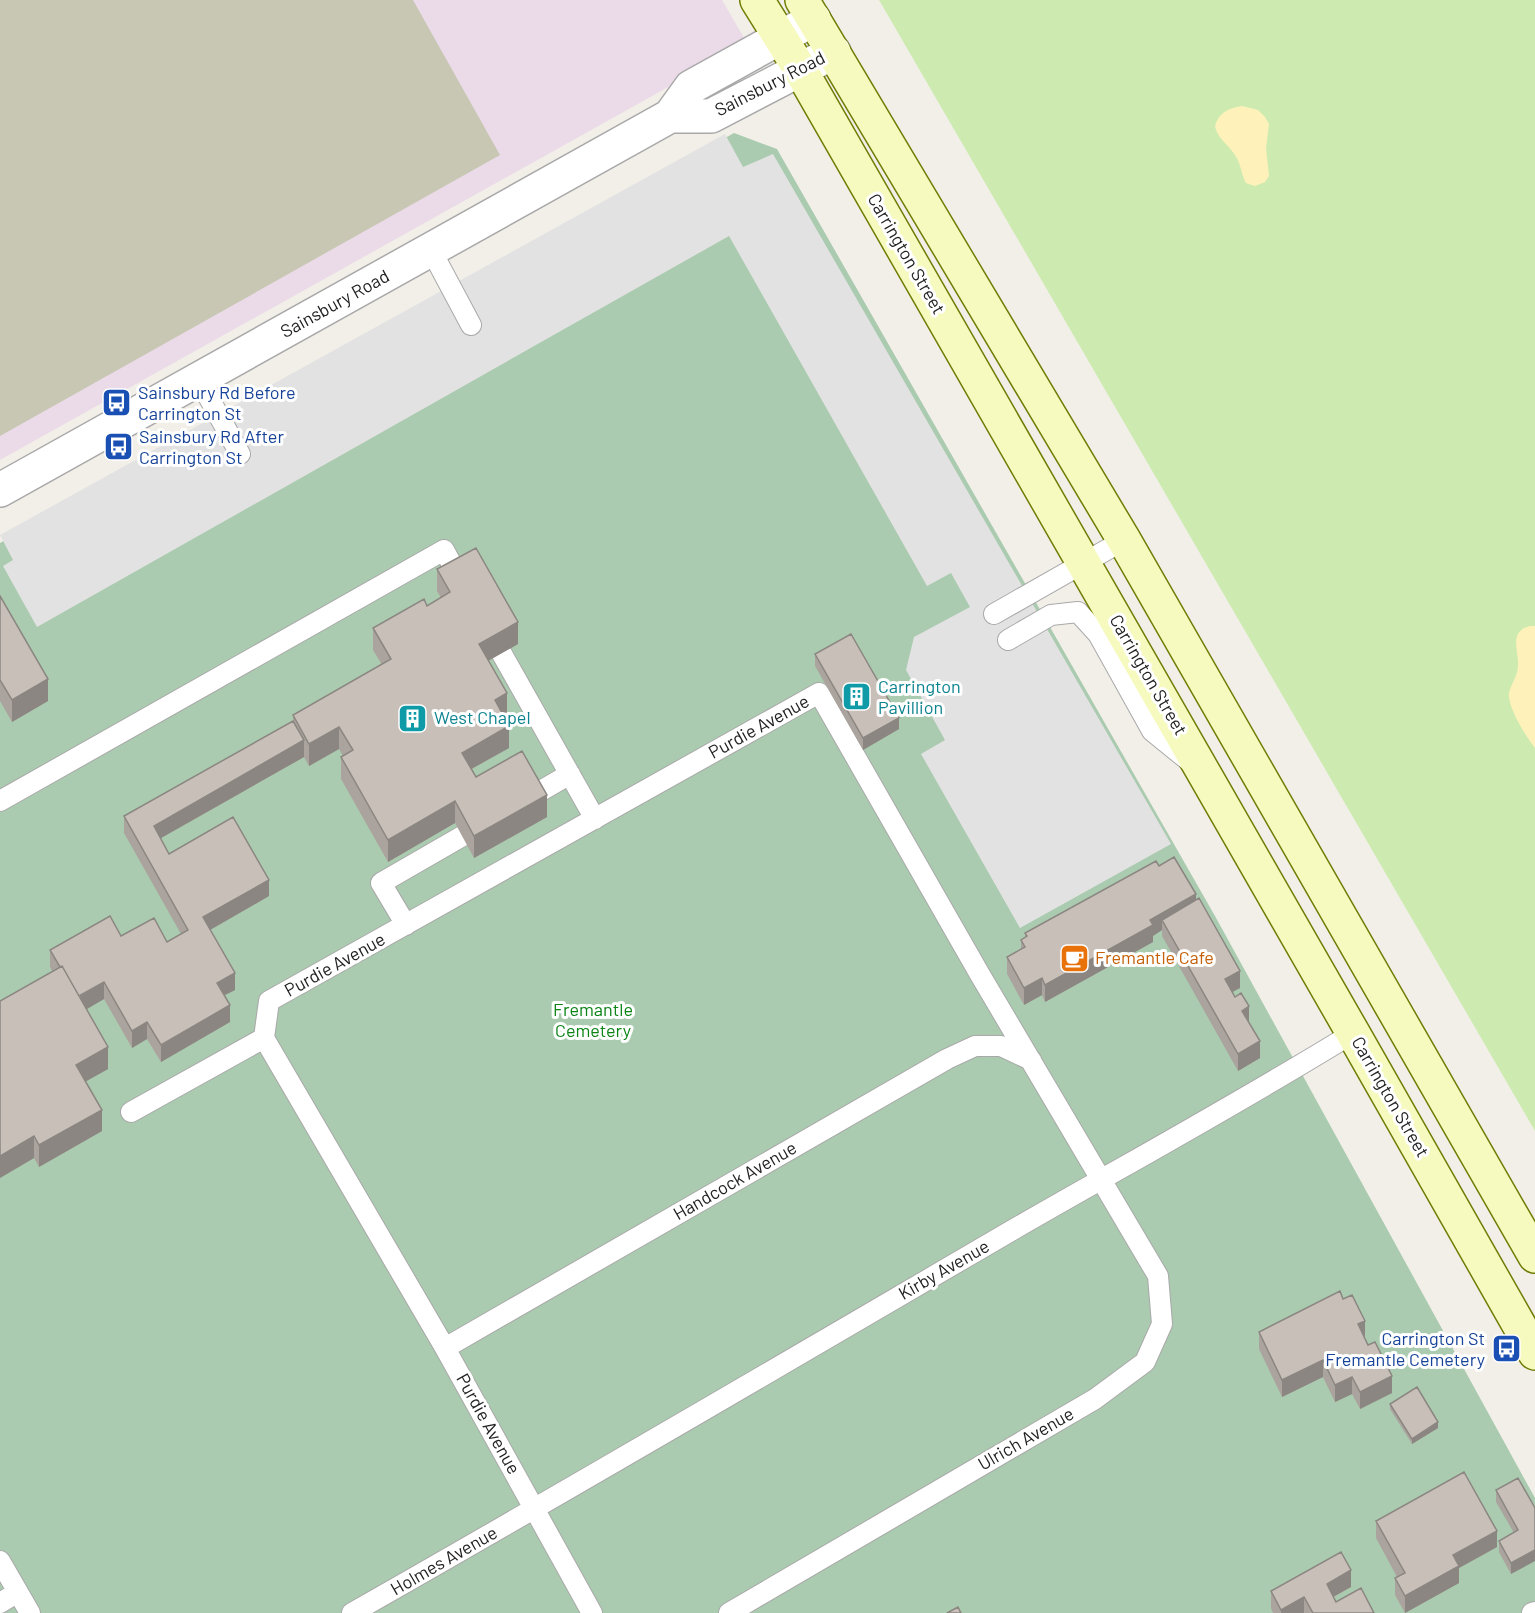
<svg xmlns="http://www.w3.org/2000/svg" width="1535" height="1613" viewBox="0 0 1535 1613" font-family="Barlow,sans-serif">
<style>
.industrial{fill:#ebdbe8}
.construction{fill:#c7c7b4}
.grass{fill:#cdebb0}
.sand{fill:#fff1ba}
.cemetery{fill:#aacbaf}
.parking{fill:#e2e2e2}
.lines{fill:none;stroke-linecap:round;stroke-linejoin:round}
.service-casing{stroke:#a9a9a9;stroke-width:22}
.tertiary-casing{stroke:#a9a9a9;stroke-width:36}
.secondary-casing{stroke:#707d05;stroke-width:36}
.service{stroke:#fff;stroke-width:20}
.tertiary{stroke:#fff;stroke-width:33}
.secondary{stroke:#f7fabf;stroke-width:33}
.wall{fill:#aba49e}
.shaded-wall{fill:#8b8681}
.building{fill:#c7bfb8;stroke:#8b8681;stroke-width:1.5}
.labels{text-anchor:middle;stroke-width:6;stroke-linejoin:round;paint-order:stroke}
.street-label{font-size:18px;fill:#222;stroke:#fff}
.transit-label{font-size:18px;fill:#164399;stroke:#fff;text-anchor:start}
.culture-label{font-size:18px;fill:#0d838f;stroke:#fff;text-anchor:start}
.food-label{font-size:18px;fill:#c56008;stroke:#fff;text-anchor:start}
.park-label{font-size:18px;fill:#0c8416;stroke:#fff}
</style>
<rect width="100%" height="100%" fill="#f2efe9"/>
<!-- industrial -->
<path class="industrial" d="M0 0H722L747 43 0 460Z"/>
<!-- construction -->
<path class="construction" d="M0 0H413L500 155 0 436Z"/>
<!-- grass -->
<path class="grass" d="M879 0H1535V1131Z"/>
<!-- sand -->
<path class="sand" d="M1242 106 1258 110 1265 117 1269 124 1266 148 1269 176 1265 182 1255 186 1246 183C1241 174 1241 163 1235 155 1228 144 1219 140 1215 127 1218 113 1229 108 1242 106Z
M1530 626H1535V748C1526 737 1507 706 1509 693 1511 684 1518 675 1518 666 1519 650 1508 632 1530 626Z"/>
<!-- cemetery -->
<path class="cemetery" d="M734 133 777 149 1215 916 1535 1498V1613H0V543Z"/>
<!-- parking -->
<path class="parking" d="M725 134 743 167 773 154 1171 844 1020 928 921 754 945 740 906 670 914 637 970 607 951 573 927 586 729 236 37 627 3 566 13 560 0 535Z"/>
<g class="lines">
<defs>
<path id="service" d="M431 250 471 325
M199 380 240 454
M994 614 1124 540
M489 631 595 819
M1008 640 1051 615 1078 612 1098 634 1152 731 1189 761
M0 801 444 550 463 585
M520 803 570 774
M406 925 381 883 485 823
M131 1112 264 1038
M445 1348 947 1059 975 1046H1001L1031 1060
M0 1561 30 1613
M0 1603 18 1592
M352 1613C574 1487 795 1357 1016 1228 1129 1163 1243 1101 1353 1033
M592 1613 445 1348 264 1038 269 1001 819 693 979 973 1158 1276 1162 1324 1145 1362 1095 1399 729 1613
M1532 1613 1535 1612"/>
<path id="tertiary" d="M670 116H711L834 52
M0 490 670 116 691 87 814 19"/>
<path id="secondary" d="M757 0 800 69 1353 1033 1535 1353
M802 0 1124 540 1535 1256"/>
</defs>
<!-- service casing -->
<use href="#service" class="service-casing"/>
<!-- tertiary casing -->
<use href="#tertiary" class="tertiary-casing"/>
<!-- secondary casing -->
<use href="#secondary" class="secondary-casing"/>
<!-- service -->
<use href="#service" class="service"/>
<!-- tertiary -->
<use href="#tertiary" class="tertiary"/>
<!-- secondary -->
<use href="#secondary" class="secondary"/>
</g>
<!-- wall -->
<path class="wall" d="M437 569 518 644 488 661 507 715 504 717 509 748 472 769 476 777 547 817 474 858 455 823 388 862 341 779V757L343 756 339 749 309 766 304 757 161 838 169 854 269 896 210 930 235 990 225 995 230 1022 161 1062 147 1039 132 1048 104 999 86 1009 108 1069 86 1081 102 1131 39 1167 34 1158 0 1178 52 971 50 967V950L121 936 167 942 181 934 124 833V816L293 721V715L382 665 373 650V628L427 606 441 598 437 591Z
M0 596 48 701 12 722 0 701Z
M815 654 899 729 863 750 815 666Z
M1159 866 1196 900 1240 988 1232 992 1249 1023 1260 1058 1238 1071 1162 936V930L1153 936V942L1045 1002 1042 995 1024 1005 1007 974V957L1021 950V940L1025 937V933Z
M1259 1332 1364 1338 1392 1393 1360 1409 1352 1394 1335 1402 1323 1377 1282 1397 1259 1349Z
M1390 1404 1438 1428 1412 1444 1390 1409Z
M1496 1490 1535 1508 1511 1574 1499 1552V1541L1514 1533 1496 1502Z
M1376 1521 1497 1547 1459 1568V1583L1405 1613 1395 1595V1578L1397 1577 1376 1538Z
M1351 1587 1334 1597 1336 1602 1374 1613H1273L1271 1608V1591Z"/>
<!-- shaded-wall -->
<path class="shaded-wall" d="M518 622V644L479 666V644Z
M48 679V701L12 722V700Z
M507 693V715L495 722V700Z
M899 718V729L863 750V738Z
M509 726V748L462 774V753Z
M339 727V749L309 766V744Z
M304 740V757L154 842V826Z
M547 795V817L474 858V836Z
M455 801V823L388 862V840Z
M269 880V896L203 934V917Z
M1196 894V910L1162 920V930L1153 936V942L1045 1002V985L1150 920Z
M1240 971V988L1225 996V979Z
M235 973V990L217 999V983Z
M1042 978V995L1024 1005V988Z
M104 982V999L77 1015V998Z
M230 1005V1022L161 1062V1045Z
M1249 1006V1023L1242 1011Z
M147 1022V1039L132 1048V1031Z
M1260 1041V1058L1238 1071V1054Z
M108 1047V1069L76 1087V1065Z
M102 1110V1131L39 1167V1145Z
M34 1136V1158L0 1178V1156Z
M1365 1321V1337L1358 1324Z
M1323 1360V1377L1282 1397V1380Z
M1392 1376V1393L1360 1409V1392Z
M1352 1377V1394L1335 1402V1385Z
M1438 1422V1428L1412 1444V1439Z
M1497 1531V1547L1459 1568V1583L1405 1613V1596L1453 1555Z
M1535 1550V1561L1511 1574V1563Z
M1351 1570V1587L1327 1600V1584Z
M1304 1597V1613H1281V1610Z"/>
<!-- building -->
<path class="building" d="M476 548 518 622 479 644 507 693 495 700 509 726 462 753 476 777 522 751 547 795 474 836 455 801 388 840 341 757 353 750 339 727 309 744 293 715 391 659 373 628 424 599 427 606 450 592 437 569Z
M0 596 48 679 12 700 0 680Z
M851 634 899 718 863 738 815 654Z
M293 721 304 740 154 826 169 854 233 817 269 880 203 917 235 973 217 983 230 1005 161 1045 147 1022 132 1031 104 982 79 996 62 966 60 967 50 950 110 916 121 936 154 918 167 942 188 930 124 816Z
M1174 857 1196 894 1150 920 1153 925 1045 985 1042 978 1024 988 1007 957 1025 947 1021 940 1027 936 1025 933 1156 861 1159 866Z
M1199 898 1240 971 1225 979 1235 997 1241 993 1249 1006 1242 1011 1260 1041 1238 1054 1162 920Z
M62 966 108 1047 76 1065 102 1110 39 1145 34 1136 0 1156V1001Z
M1340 1291 1343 1299 1352 1295 1365 1321 1358 1324 1368 1345 1375 1342 1392 1376 1360 1392 1352 1377 1335 1385 1323 1360 1282 1380 1259 1332Z
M1417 1387 1438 1422 1412 1439 1390 1404Z
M1464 1472 1497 1531 1453 1555 1459 1566 1405 1596 1395 1578 1405 1573 1376 1521Z
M1518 1478 1535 1508V1550L1511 1563 1499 1541 1518 1530 1496 1490Z
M1341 1552 1351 1570 1327 1584 1336 1602 1361 1588 1374 1613H1313L1304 1597 1281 1610 1271 1591Z
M958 1607 961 1613H947Z"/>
<!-- icons -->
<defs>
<symbol id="bus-square" viewBox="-11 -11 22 22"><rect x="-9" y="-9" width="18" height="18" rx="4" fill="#1a4fb4" stroke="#fff"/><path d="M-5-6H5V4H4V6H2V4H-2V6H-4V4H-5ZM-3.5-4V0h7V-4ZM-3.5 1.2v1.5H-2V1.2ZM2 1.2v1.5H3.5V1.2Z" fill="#fff"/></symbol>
<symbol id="building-square" viewBox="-11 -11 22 22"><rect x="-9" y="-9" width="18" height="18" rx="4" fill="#0f9aa8" stroke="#fff"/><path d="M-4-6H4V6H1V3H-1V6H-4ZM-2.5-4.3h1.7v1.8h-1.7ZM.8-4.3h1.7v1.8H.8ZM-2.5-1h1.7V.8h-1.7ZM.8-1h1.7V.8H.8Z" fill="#fff"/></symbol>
<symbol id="cafe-square" viewBox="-11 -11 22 22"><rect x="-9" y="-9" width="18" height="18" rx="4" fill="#e8710a" stroke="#fff"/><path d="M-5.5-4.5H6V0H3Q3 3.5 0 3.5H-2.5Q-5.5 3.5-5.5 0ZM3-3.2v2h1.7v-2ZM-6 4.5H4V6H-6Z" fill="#fff"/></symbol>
</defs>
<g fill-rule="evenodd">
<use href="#bus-square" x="100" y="386" width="33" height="33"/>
<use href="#bus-square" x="102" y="430" width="33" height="33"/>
<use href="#building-square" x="840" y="680" width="33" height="33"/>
<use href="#building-square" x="396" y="702" width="33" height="33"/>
<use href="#cafe-square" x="1058" y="942" width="33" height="33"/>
<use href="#bus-square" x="1490" y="1332" width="33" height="33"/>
</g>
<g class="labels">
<!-- street labels -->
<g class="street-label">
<text transform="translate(770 84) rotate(-27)" y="6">Sainsbury Road</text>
<text transform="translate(906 254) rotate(60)" y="6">Carrington Street</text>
<text transform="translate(335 304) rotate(-29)" y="6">Sainsbury Road</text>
<text transform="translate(1148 675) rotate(60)" y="6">Carrington Street</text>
<text transform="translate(759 727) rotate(-29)" y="6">Purdie Avenue</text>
<text transform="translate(335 965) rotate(-29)" y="6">Purdie Avenue</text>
<text transform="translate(1390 1097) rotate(60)" y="6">Carrington Street</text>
<text transform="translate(735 1181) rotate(-30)" y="6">Handcock Avenue</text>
<text transform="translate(944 1270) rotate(-30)" y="6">Kirby Avenue</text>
<text transform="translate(488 1424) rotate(61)" y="6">Purdie Avenue</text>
<text transform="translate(1026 1439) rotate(-30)" y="6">Ulrich Avenue</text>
<text transform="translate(444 1561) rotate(-30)" y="6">Holmes Avenue</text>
</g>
<!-- transit labels -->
<g class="transit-label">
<text x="138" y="399">Sainsbury Rd Before<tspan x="138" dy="21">Carrington St</tspan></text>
<text x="139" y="443">Sainsbury Rd After<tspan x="139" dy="21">Carrington St</tspan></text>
<text x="1485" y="1345" text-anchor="end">Carrington St<tspan x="1485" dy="21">Fremantle Cemetery</tspan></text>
</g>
<!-- culture labels -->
<g class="culture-label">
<text x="878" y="693">Carrington<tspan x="878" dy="21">Pavillion</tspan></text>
<text x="434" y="724">West Chapel</text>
</g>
<!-- food labels -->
<g class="food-label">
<text x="1095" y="964">Fremantle Cafe</text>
</g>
<!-- park labels -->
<g class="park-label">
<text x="593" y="1016">Fremantle<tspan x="593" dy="21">Cemetery</tspan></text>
</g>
</g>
</svg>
